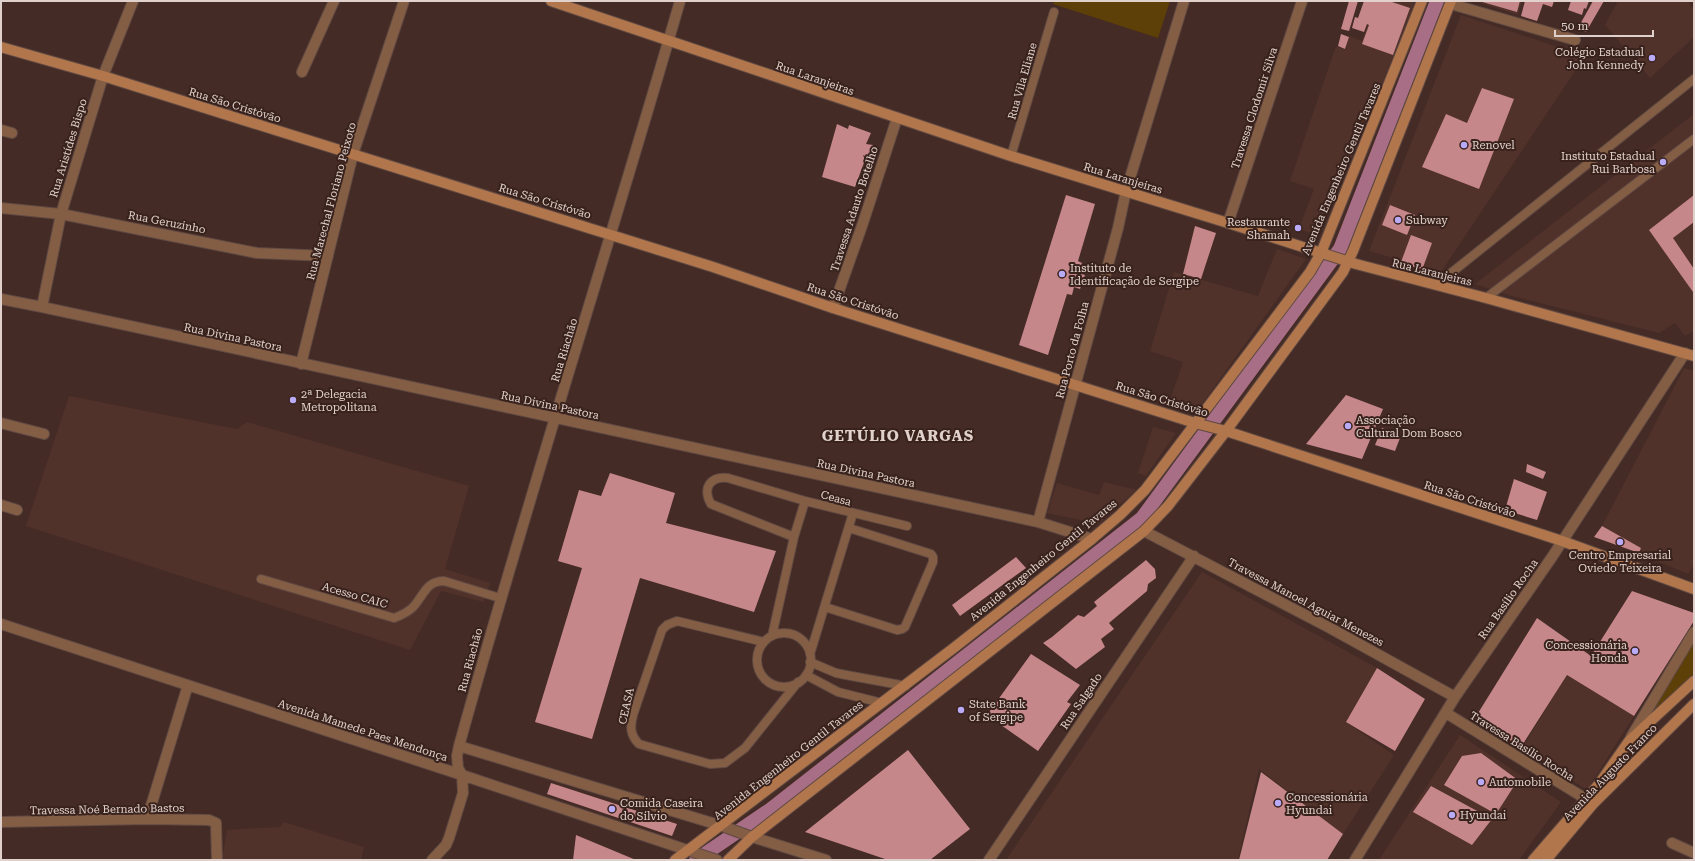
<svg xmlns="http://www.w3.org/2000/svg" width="1695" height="861" viewBox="0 0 1695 861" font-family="'Roboto Serif',serif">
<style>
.built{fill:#51322a}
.green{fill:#5d3f08}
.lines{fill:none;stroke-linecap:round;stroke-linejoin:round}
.canal{stroke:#a76e85;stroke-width:14}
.building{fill:#c6878b}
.lane-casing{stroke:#604943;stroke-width:10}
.street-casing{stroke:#604943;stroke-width:12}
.secondary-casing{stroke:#604943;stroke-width:12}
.lane{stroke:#845e44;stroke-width:8}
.street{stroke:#845e44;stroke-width:10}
.secondary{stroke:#b1764b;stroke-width:10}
.poi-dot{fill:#b9abf7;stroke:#39221c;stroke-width:1.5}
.labels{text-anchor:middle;stroke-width:4;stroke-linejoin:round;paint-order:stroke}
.poi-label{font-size:11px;fill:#e1d1cc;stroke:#39221c;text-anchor:start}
.street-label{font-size:11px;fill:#e1d1cc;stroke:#39221c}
.district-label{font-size:15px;font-weight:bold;letter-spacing:1px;fill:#e1d1cc;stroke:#39221c}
</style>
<rect width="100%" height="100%" fill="#442b25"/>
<!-- built -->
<path class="built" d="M1376 1H1409L1415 3 1319 236 1299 229 1314 189 1290 181 1336 46 1346 50 1349 36 1362 41Z
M1474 1H1522L1518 15Z
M1618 1H1688L1694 11V37L1650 78 1605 25Z
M1461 15 1585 56 1441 272 1369 251Z
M1694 114V331L1685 336 1675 323 1659 333 1512 296 1475 284Z
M1277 249 1306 259 1200 407 1193 411 1169 403 1183 362 1150 351 1174 272 1258 296Z
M1684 368 1694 371V564L1688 574 1639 553 1641 548 1602 526Z
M69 396 237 429 247 422 469 486 445 569 490 583 484 602 441 591 410 650 26 526Z
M1153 427 1176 433 1146 476 1138 473Z
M1104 482 1136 490 1099 524 1047 513 1057 483 1099 495Z
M1202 572 1377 668 1346 722 1394 755 1343 834 1259 769 1238 860H1006Z
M1567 675 1634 716 1587 790 1522 748Z
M1460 735 1561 802 1519 860H1379Z
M284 822 364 847 361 860H222L227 830 280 827Z"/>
<!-- green -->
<path class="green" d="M1054 1H1170L1158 38 1053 4Z
M1694 643V675L1643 723Z"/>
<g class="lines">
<!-- canal -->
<path class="canal" d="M696 860 771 809 1142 518 1340 249 1437 1"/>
</g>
<!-- building -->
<path class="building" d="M1349 1H1358L1349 31 1341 29Z
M1364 1H1389L1410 8 1393 55 1362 44 1369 25 1367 24 1364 32 1352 28 1355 17 1358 18Z
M1479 1H1520L1517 12Z
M1525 1H1554L1552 7 1543 4 1537 21 1521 16Z
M1571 1H1589L1586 9 1584 8 1582 15 1568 10Z
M1593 1H1604L1586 32 1578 28Z
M1341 34 1349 37 1345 49 1338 46Z
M1482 88 1514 99 1479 189 1422 167 1446 114 1467 123Z
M837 124 848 129 849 125 871 133 866 144 873 145 868 158 863 155 865 160 855 187 822 177Z
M1066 195 1095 204 1078 261 1082 263 1078 273 1085 275 1080 289 1074 287 1072 295 1067 294 1048 355 1019 345Z
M1694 195V222L1673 238 1694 269 1693 292 1649 230Z
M1390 205 1415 215 1407 235 1382 225Z
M1195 226 1216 233 1201 279 1183 274Z
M1411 235 1432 243 1422 270 1401 262Z
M1346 395 1383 409 1362 459 1306 444Z
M1382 428 1389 431 1388 435 1400 438 1395 451 1375 445Z
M1527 464 1546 472 1543 479 1526 472Z
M610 473 675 493 666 523 776 551 754 612 640 578 592 739 535 722 582 568 558 561 579 490 601 496Z
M1514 479 1547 492 1537 520 1505 510Z
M1602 526 1641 548 1639 553 1594 537Z
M1016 557 1026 568 960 616 952 605Z
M1146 560 1155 569 1156 578 1148 584 1147 591 1109 623 1114 629 1101 639 1105 647 1076 669 1043 643 1052 637 1078 615 1084 617 1097 606 1094 602Z
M1632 591 1694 613V621L1634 716 1567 675 1521 747 1475 718 1537 618 1591 656Z
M1031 654 1080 685 1067 702 1071 704 1038 751 987 715Z
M1377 668 1425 699 1395 751 1346 722Z
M908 750 970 829 930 860H888L805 832Z
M1481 753 1518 780 1496 814 1444 785 1462 756Z
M1261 772 1343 834 1327 860H1239Z
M551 783 677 824 672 836 547 794Z
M1431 786 1492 819 1472 845 1413 812Z
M576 835 636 860H573Z"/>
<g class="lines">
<defs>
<path id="lane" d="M1011 156 1054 12
M1436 285 1694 79
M1486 298 1694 139
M794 537 711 504C702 488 710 476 728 478L805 501 907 526
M261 579 394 618C402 615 409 612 414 606 424 595 426 581 444 581L500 598
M825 607 897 630 902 629 905 627 933 562V557L931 554 849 528
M757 660a27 27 0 1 1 54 0a27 27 0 1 1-54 0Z
M772 636 794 537 805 501
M764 642 677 621 667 625 662 630 633 715C630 727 630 735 639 744L710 764 725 763 745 748 798 682
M810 654 853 513
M810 662 836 673 846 675 906 686
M806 675 838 692 882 703"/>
<path id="street" d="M1451 4 1575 40
M302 72 334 1
M1 130 12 133
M1 208 61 214 257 253 328 256
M1228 223 1302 1
M1 299 42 307 1038 522 1092 539
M42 307 61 214 103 76 133 1
M833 308 863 223 897 118
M301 364 353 154 404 1
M1 423 44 434
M1 505 17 510
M1038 522 1118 228 1126 191 1184 1
M1144 531 1330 628 1455 697
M1 624 462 775 717 860
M1446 713 1586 799
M1631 737 1694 632
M459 746 722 826 752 837 826 860
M147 819 188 685
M1 822 147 819 209 820 216 823 217 860
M1672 843 1694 853
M432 860 446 845 449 838 463 793 462 775 458 768 457 756 459 746C528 497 608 250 680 1
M989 860 1194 556
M1355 860 1455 697 1552 557 1685 353"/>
<path id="secondary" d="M551 1 1011 156 1228 223 1356 264 1486 298 1694 356
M1 47 103 76 611 235 713 267 833 308 1195 423 1226 431 1562 541 1694 589
M675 860 955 647 1092 539 1120 515 1145 490 1310 272 1321 253 1422 1
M728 860 752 837 1144 531 1168 506 1226 431 1343 272 1353 251 1451 1
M1533 860 1599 784 1629 741 1694 681
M1546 860 1593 804 1694 704"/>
</defs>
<!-- lane casing -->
<use href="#lane" class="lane-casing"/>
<!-- street casing -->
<use href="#street" class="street-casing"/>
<!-- secondary casing -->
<use href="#secondary" class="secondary-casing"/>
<!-- lane -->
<use href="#lane" class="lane"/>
<!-- street -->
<use href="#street" class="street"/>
<!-- secondary -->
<use href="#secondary" class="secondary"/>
</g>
<!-- markers -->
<g class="poi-dot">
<circle cx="1652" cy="58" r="4"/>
<circle cx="1464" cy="145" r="4"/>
<circle cx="1663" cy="162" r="4"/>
<circle cx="1398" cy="220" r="4"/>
<circle cx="1298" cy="228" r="4"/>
<circle cx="1062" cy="274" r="4"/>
<circle cx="293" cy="400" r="4"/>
<circle cx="1348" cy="426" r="4"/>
<circle cx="1620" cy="542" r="4"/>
<circle cx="1635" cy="651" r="4"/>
<circle cx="961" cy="710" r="4"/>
<circle cx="1481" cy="782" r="4"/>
<circle cx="1278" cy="803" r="4"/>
<circle cx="612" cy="809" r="4"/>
<circle cx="1452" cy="815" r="4"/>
</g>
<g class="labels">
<!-- poi labels -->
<g class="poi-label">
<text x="1644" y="56" text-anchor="end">Colégio Estadual<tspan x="1644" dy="13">John Kennedy</tspan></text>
<text x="1472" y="149">Renovel</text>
<text x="1655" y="160" text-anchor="end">Instituto Estadual<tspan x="1655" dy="13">Rui Barbosa</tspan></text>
<text x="1406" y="224">Subway</text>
<text x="1290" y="226" text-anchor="end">Restaurante<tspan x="1290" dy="13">Shamah</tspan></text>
<text x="1070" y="272">Instituto de<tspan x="1070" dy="13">Identificação de Sergipe</tspan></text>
<text x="301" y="398">2ª Delegacia<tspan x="301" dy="13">Metropolitana</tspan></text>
<text x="1356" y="424">Associação<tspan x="1356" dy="13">Cultural Dom Bosco</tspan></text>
<text x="1620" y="559" text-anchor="middle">Centro Empresarial<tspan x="1620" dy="13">Oviedo Teixeira</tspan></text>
<text x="1627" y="649" text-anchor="end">Concessionária<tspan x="1627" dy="13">Honda</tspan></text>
<text x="969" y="708">State Bank<tspan x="969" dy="13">of Sergipe</tspan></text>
<text x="1489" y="786">Automobile</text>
<text x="1286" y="801">Concessionária<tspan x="1286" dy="13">Hyundai</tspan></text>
<text x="620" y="807">Comida Caseira<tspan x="620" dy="13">do Sílvio</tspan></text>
<text x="1460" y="819">Hyundai</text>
</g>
<!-- street labels -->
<g class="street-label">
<text transform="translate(815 78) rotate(19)" y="4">Rua Laranjeiras</text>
<text transform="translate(1022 81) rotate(-74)" y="4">Rua Vila Eliane</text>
<text transform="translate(235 105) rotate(17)" y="4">Rua São Cristóvão</text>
<text transform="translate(1254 108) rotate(-72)" y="4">Travessa Clodomir Silva</text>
<text transform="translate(68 148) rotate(-73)" y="4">Rua Aristídes Bispo</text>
<text transform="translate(1341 169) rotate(-67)" y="4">Avenida Engenheiro Gentil Tavares</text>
<text transform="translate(1123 178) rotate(17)" y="4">Rua Laranjeiras</text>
<text transform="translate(331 201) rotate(-75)" y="4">Rua Marechal Floriano Peixoto</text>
<text transform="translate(545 201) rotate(17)" y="4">Rua São Cristóvão</text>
<text transform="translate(854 209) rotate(-72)" y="4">Travessa Adauto Botelho</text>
<text transform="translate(167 222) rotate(11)" y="4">Rua Geruzinho</text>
<text transform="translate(1432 272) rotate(14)" y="4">Rua Laranjeiras</text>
<text transform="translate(853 301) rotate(18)" y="4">Rua São Cristóvão</text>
<text transform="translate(233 337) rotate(12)" y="4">Rua Divina Pastora</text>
<text transform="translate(564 350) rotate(-73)" y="4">Rua Riachão</text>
<text transform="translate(1072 350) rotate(-75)" y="4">Rua Porto da Folha</text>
<text transform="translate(1162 399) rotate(17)" y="4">Rua São Cristóvão</text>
<text transform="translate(550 405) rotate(12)" y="4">Rua Divina Pastora</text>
<text transform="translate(866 473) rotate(12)" y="4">Rua Divina Pastora</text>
<text transform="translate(836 498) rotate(15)" y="4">Ceasa</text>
<text transform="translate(1470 499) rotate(18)" y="4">Rua São Cristóvão</text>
<text transform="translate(1043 560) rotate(-39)" y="4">Avenida Engenheiro Gentil Tavares</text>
<text transform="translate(355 595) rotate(16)" y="4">Acesso CAIC</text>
<text transform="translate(1508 599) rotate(-55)" y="4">Rua Basílio Rocha</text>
<text transform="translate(1306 602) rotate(28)" y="4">Travessa Manoel Aguiar Menezes</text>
<text transform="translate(470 660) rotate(-75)" y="4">Rua Riachão</text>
<text transform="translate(1081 701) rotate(-56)" y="4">Rua Salgado</text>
<text transform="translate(626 706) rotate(-77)" y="4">CEASA</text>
<text transform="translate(363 730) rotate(18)" y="4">Avenida Mamede Paes Mendonça</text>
<text transform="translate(1522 746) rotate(32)" y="4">Travessa Basílio Rocha</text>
<text transform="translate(788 760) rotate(-38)" y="4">Avenida Engenheiro Gentil Tavares</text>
<text transform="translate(1610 772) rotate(-46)" y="4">Avenida Augusto Franco</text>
<text transform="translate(107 809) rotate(-1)" y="4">Travessa Noé Bernado Bastos</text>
</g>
<!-- district labels -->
<g class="district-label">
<text x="898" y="441">GETÚLIO VARGAS</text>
</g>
</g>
<!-- border -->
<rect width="1695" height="861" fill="none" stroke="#e1d1cc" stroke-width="4"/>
<!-- scale -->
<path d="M1555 30v6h98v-6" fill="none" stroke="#e1d1cc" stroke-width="2"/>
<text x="1561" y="30" font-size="12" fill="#e1d1cc" stroke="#39221c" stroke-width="3" paint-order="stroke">50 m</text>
</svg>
